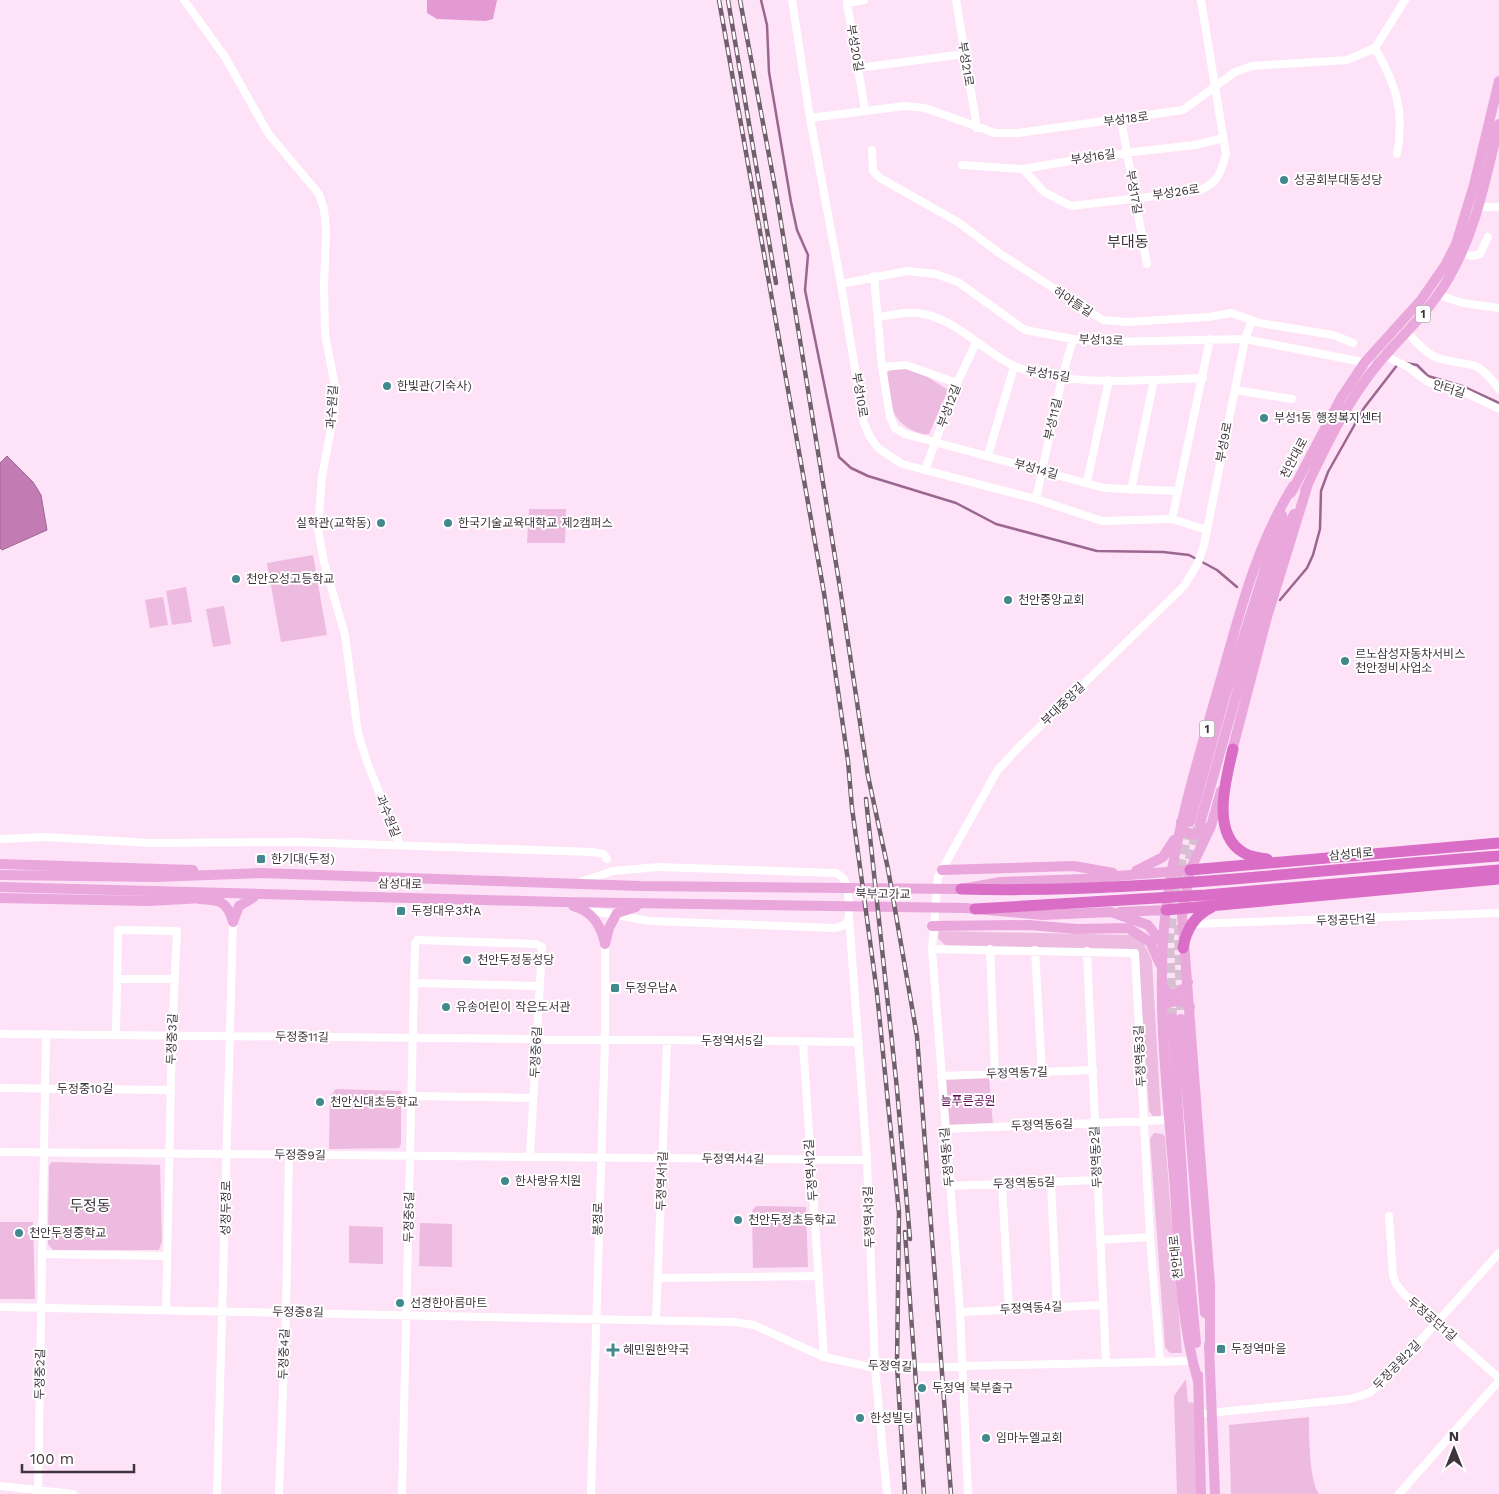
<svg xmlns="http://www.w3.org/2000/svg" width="1499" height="1494" viewBox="0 0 1499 1494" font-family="'Work Sans','Noto Sans KR',sans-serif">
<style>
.green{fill:#edbae0}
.forest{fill:#e39ad3}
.water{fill:#c37cb3;stroke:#9b668f}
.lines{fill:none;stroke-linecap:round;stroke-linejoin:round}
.stream{stroke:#9b668f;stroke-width:2.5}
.major-tunnel{stroke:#d8bfd2;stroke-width:10;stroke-dasharray:10 5;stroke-linecap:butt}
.minor{stroke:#fff;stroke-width:8}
.major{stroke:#e9a7dc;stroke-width:10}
.highway{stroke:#da6dc5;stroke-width:11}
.rail-casing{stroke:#70606c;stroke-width:4.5}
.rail{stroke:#fff;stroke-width:2.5;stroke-dasharray:8;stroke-linecap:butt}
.poi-dot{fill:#41898d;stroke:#fff;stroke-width:2}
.labels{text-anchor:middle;stroke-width:4;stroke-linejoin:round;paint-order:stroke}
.shield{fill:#fff;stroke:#797176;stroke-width:1}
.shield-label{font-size:11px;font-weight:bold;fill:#3f343c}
.street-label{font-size:12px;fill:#3f343c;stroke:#fff}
.poi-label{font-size:12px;fill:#3f343c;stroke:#fff;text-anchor:start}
.park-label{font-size:12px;fill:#610856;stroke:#fff}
.quarter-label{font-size:15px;fill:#3f343c;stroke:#fff}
</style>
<rect width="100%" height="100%" fill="#fee2f7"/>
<!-- green -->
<path class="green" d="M901 367 926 376 948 390 929 434C923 435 920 433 914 431 888 419 890 399 887 373L891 369Z
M529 509H566L565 543H527Z
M313 555 327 635 281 642 267 563Z
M186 587 192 622 172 625 166 591Z
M163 597 168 625 150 628 145 600Z
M224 606 231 644 213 647 206 609Z
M939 931 1133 935 1143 942 1152 960 1161 1116H1153L1149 1111 1138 950 946 946 938 938Z
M989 1076 993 1125 947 1127 944 1078Z
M336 1089 401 1091V1144L399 1148 329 1149 330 1096Z
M1154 1133 1163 1134 1165 1137 1182 1353H1170L1165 1347 1150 1139Z
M52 1162 160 1165 162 1241 159 1250H53L48 1244 49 1165Z
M756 1206 806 1207 808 1267 753 1268 752 1211Z
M0 1222H33L35 1299H0Z
M420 1223 452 1224V1267L419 1266Z
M349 1226 383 1227V1264L349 1263Z
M1186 1379 1188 1402 1194 1403 1197 1494H1177L1174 1396Z
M1309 1417C1309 1435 1309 1480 1319 1494H1231L1229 1425Z"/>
<!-- forest -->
<path class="forest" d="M427 0H497L493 19 486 21 437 19 427 13Z"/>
<!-- water -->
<path class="water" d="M7 456 33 482 41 495 47 530 2 550 0 548V463Z"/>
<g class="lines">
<!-- stream -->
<path class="stream" d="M761 0 767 25 769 72 791 202 797 230 808 255 805 290 839 457 851 468 868 476 956 503 996 524 1097 551 1163 552 1189 555 1217 570 1237 587
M1406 363 1417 365 1428 376 1462 386 1499 403
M1280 600 1307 568 1313 555 1320 529 1321 491 1328 472 1364 408 1398 364"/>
<!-- major-tunnel -->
<path class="major-tunnel" d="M1186 874 1198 827
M1179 925 1181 1019
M1172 1018 1169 938 1177 881 1189 825"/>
<!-- minor -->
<path class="minor" d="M184 0 225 57 268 133 319 194 324 209 326 231 324 284 325 335 335 386 334 412 322 477 318 529 324 562 345 635 358 733 367 762 400 845
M792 0 810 118 841 284 864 423 870 437 878 448 902 464 1036 499 1102 521 1172 519 1207 530
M864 0 847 3 865 110
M956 0 977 128
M1375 48C1396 85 1405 111 1397 154
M858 68 965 54
M810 118 905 106 925 108 995 133H1018L1183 110 1235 72 1252 66 1347 60 1375 48 1405 0
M1121 119 1147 264
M872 150 873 171 880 178 958 222 999 253 1103 320 1127 322 1208 317 1231 313 1260 323 1333 335 1353 343
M962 165 1023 169 1098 156 1195 145 1223 138
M1023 169 1044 192 1071 206 1198 191C1217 184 1221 173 1226 154L1201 0
M1478 207H1499
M1461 253 1472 256 1480 254 1488 237
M874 276 882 367 890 417 895 428 905 434 1104 488 1178 491 1210 339
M841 284 907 271 936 274 958 282 1025 330 1073 339 1104 342 1245 339 1368 363
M1438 295 1463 303 1499 308
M879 317C891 315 904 312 917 313 959 317 988 360 1028 371 1081 386 1148 380 1203 378
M1407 333C1417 341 1426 355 1438 358 1473 369 1473 355 1499 389
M1375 351 1408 367 1428 382 1460 390 1499 409
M882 367 906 365 957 383
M1235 390 1292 399
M988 455 1014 367
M925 470 957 383 976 343
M1087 482 1109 380
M1131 490 1154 380
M1036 499 1062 378 1073 339
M1172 519 1178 491
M0 839 45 837 150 843 300 842 592 852 604 854 607 859
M580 882 613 871 658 867 836 873C852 880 848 902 849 916 848 925 843 926 835 928L649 921 583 909
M849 917 867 1160 875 1368 887 1494
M1192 924 1499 913
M932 949 1135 953 1150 1237 1160 1361
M990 949 995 1074
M1035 950 1042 1072
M1087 951 1106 1362
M117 979H174
M414 983 540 986
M0 1034 859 1042
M116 1035 118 930 177 931 172 1036 166 1310
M803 1042 824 1357
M941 1076 1093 1070
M0 1088 170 1090
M412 1096 533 1098
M945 1129 1169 1120
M0 1152 867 1160
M1051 1182 1057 1307
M1002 1184 1009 1309
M950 1186 1097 1180
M1389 1216 1393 1275 1396 1284 1404 1294 1499 1378
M1100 1240 1150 1237
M42 1254 166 1256
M658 1278 819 1276
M0 1307 733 1322 754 1325 824 1357 875 1368 1192 1361
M960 1312 1103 1305
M656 1321 667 1041
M1199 1414 1350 1399 1369 1393 1387 1378 1499 1253
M0 1486 73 1494
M38 1494 46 1034
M217 1494 233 922
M279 1494 286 1312 289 1155
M402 1494 415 944 417 940 536 944 542 947 530 1157
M591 1494 605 1040V944
M968 1494 960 1312 932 949 938 877 997 771 1020 746 1184 586 1198 563 1204 545 1245 339 1252 321
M1399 1494 1499 1381"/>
<!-- major -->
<path class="major" d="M1305 490C1326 446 1346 403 1377 365 1400 337 1428 313 1447 281 1476 233 1486 177 1499 124
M1291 493 1341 398 1365 362 1421 300 1446 264 1456 244 1474 185 1499 81
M1231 755 1267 617 1308 484
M1181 822 1184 831 1194 835 1211 826
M1190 822 1225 696 1282 515
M1200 824 1255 628 1284 533 1294 514
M0 864 193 870
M942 870 1074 866 1113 873
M1136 871 1163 857 1174 840
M0 875 156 877 261 873 640 886 961 889 1001 882 1082 879 1190 870
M0 887 560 902 965 908 1043 915 1111 912 1148 925 1163 944
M0 898 148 901 204 898
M199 899C219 900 227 900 233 922
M573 906C592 911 600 924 605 943
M1120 912 1166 910
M233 922 239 906 254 897
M932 926 1029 925 1077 929 1128 928 1150 942 1160 964
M605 944 609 928 617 913 636 907
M1162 987 1166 992C1177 996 1183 992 1188 982
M1162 1009 1166 1004C1175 1000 1183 999 1190 1007
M1172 1018 1186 1236 1196 1343
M1181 1019 1205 1313
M1209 1345 1215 1494
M1210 1352V1285L1182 916 1190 870 1211 826 1221 791
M1198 1375 1201 1494
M1198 1381C1180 1320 1179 1253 1175 1189 1168 1096 1155 1001 1166 908 1176 829 1200 752 1222 675 1241 608 1256 547 1293 486"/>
<!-- highway -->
<path class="highway" d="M1233 749C1226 779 1210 834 1244 853 1251 857 1259 858 1267 859
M1190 870 1499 843
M961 889C1141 894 1320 869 1499 856
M975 909 1206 895 1499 870
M1166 910 1499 879
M1183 948C1186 930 1195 915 1212 907"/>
<defs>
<path id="rail" d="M719 0 824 593 848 761 852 808 877 993 899 1213 897 1365 905 1494
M728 0 776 283
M740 0 777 198 840 588 868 776 888 869 917 1036 951 1494
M866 799 897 1089 910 1239
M905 1232 924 1494"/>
</defs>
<!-- rail casing -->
<use href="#rail" class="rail-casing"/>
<!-- rail -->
<use href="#rail" class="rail"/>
</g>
<!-- markers -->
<g class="poi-dot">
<circle cx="1284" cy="180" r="5"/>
<circle cx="387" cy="386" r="5"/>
<circle cx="1264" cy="418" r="5"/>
<circle cx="381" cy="523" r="5"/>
<circle cx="448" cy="523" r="5"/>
<circle cx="236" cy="579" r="5"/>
<circle cx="1008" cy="600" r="5"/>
<circle cx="1345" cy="661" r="5"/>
<rect x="256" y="854" width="10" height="10" rx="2.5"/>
<rect x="396" y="906" width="10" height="10" rx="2.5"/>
<circle cx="467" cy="960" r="5"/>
<rect x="610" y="983" width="10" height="10" rx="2.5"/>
<circle cx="446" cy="1007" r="5"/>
<circle cx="320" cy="1102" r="5"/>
<circle cx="505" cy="1181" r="5"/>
<circle cx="738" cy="1220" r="5"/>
<circle cx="19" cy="1233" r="5"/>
<circle cx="400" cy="1303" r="5"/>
<rect x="1216" y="1344" width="10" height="10" rx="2.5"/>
<path d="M610.5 1342.5h5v5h5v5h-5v5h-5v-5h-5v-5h5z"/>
<circle cx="922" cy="1388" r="5"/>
<circle cx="860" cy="1418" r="5"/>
<circle cx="986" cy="1438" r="5"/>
</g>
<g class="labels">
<!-- shield labels -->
<g class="shield">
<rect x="1415.5" y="305.5" width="15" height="17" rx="4"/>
<rect x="1199.5" y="720.5" width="15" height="17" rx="4"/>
</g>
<g class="shield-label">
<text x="1423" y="318">1</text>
<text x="1207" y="733">1</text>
</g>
<!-- street labels -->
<g class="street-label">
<text transform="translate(855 48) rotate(80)" y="4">부성20길</text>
<text transform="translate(966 64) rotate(81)" y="4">부성21로</text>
<text transform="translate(1126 119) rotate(-7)" y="4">부성18로</text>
<text transform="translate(1093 157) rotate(-8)" y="4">부성16길</text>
<text transform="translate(1134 192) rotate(80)" y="4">부성17길</text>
<text transform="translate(1176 192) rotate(-8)" y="4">부성26로</text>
<text transform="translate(1073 302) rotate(33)" y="4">하야들길</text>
<text transform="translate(1101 340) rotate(2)" y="4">부성13로</text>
<text transform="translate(1048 374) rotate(9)" y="4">부성15길</text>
<text transform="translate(1449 389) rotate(17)" y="4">안터길</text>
<text transform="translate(860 395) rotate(81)" y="4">부성10로</text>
<text transform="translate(949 406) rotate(-69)" y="4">부성12길</text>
<text transform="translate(332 407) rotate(-86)" y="4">과수원길</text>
<text transform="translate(1053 419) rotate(-77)" y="4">부성11길</text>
<text transform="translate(1224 442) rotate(-79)" y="4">부성9로</text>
<text transform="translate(1294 458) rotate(-62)" y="4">천안대로</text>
<text transform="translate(1036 469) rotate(16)" y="4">부성14길</text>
<text transform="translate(1063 704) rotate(-44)" y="4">부대중앙길</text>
<text transform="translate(388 816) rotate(68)" y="4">과수원길</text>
<text transform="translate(1351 854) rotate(-5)" y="4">삼성대로</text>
<text transform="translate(400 884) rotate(1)" y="4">삼성대로</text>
<text transform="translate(883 894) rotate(1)" y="4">북부고가교</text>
<text transform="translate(1346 920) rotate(-2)" y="4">두정공단1길</text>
<text transform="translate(302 1037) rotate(1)" y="4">두정중11길</text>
<text transform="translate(172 1039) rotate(-88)" y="4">두정중3길</text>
<text x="732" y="1045">두정역서5길</text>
<text transform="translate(536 1052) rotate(-87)" y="4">두정중6길</text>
<text transform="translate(1140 1056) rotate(-93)" y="4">두정역동3길</text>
<text transform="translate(1017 1073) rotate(-2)" y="4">두정역동7길</text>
<text x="85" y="1093">두정중10길</text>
<text transform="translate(1042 1125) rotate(-2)" y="4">두정역동6길</text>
<text transform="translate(300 1155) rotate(1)" y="4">두정중9길</text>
<text transform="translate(947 1157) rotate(-95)" y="4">두정역동1길</text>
<text transform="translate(1096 1157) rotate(-93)" y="4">두정역동2길</text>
<text transform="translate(733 1159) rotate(1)" y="4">두정역서4길</text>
<text transform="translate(811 1170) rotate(-94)" y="4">두정역서2길</text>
<text transform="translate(662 1181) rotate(-88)" y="4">두정역서1길</text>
<text transform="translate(1024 1183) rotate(-2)" y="4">두정역동5길</text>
<text transform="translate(226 1208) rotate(-89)" y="4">성정두정로</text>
<text transform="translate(409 1217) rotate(-89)" y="4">두정중5길</text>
<text transform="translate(869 1217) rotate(-92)" y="4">두정역서3길</text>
<text transform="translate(598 1219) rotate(-89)" y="4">봉정로</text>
<text transform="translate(1176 1257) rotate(-96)" y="4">천안대로</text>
<text transform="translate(1031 1308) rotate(-3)" y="4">두정역동4길</text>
<text transform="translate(298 1312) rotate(1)" y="4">두정중8길</text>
<text transform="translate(1432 1319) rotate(41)" y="4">두정공단1길</text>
<text transform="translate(284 1354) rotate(-88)" y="4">두정중4길</text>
<text transform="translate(1397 1365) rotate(-46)" y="4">두정공원2길</text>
<text transform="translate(890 1366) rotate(2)" y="4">두정역길</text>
<text transform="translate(40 1374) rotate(-89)" y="4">두정중2길</text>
</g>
<!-- poi labels -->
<g class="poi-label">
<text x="1294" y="184">성공회부대동성당</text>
<text x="397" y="390">한빛관(기숙사)</text>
<text x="1274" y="422">부성1동 행정복지센터</text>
<text x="371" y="527" text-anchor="end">실학관(교학동)</text>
<text x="458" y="527">한국기술교육대학교 제2캠퍼스</text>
<text x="246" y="583">천안오성고등학교</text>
<text x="1018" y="604">천안중앙교회</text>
<text x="1355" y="658">르노삼성자동차서비스<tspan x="1355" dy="14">천안정비사업소</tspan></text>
<text x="271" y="863">한기대(두정)</text>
<text x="411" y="915">두정대우3차A</text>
<text x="477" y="964">천안두정동성당</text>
<text x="625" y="992">두정우남A</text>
<text x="456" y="1011">유송어린이 작은도서관</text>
<text x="330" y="1106">천안신대초등학교</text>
<text x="515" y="1185">한사랑유치원</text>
<text x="748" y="1224">천안두정초등학교</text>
<text x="29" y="1237">천안두정중학교</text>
<text x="410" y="1307">선경한아름마트</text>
<text x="1231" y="1353">두정역마을</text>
<text x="623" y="1354">혜민원한약국</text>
<text x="932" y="1392">두정역 북부출구</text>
<text x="870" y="1422">한성빌딩</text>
<text x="996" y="1442">임마누엘교회</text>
</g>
<!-- park labels -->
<g class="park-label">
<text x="968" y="1105">늘푸른공원</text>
</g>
<!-- quarter labels -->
<g class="quarter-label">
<text x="1128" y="247">부대동</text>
<text x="90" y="1211">두정동</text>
</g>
</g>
<!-- north arrow -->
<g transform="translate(1454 1449)" stroke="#ffffff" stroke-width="4" paint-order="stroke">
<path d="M0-4L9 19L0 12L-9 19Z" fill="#3f343c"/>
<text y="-8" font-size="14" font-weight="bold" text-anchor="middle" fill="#3f343c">N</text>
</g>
<!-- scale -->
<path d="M22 1464v8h112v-8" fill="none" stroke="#3f343c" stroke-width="2.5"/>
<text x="30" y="1464" font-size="15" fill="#3f343c" stroke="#ffffff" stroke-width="4" paint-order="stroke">100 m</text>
</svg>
